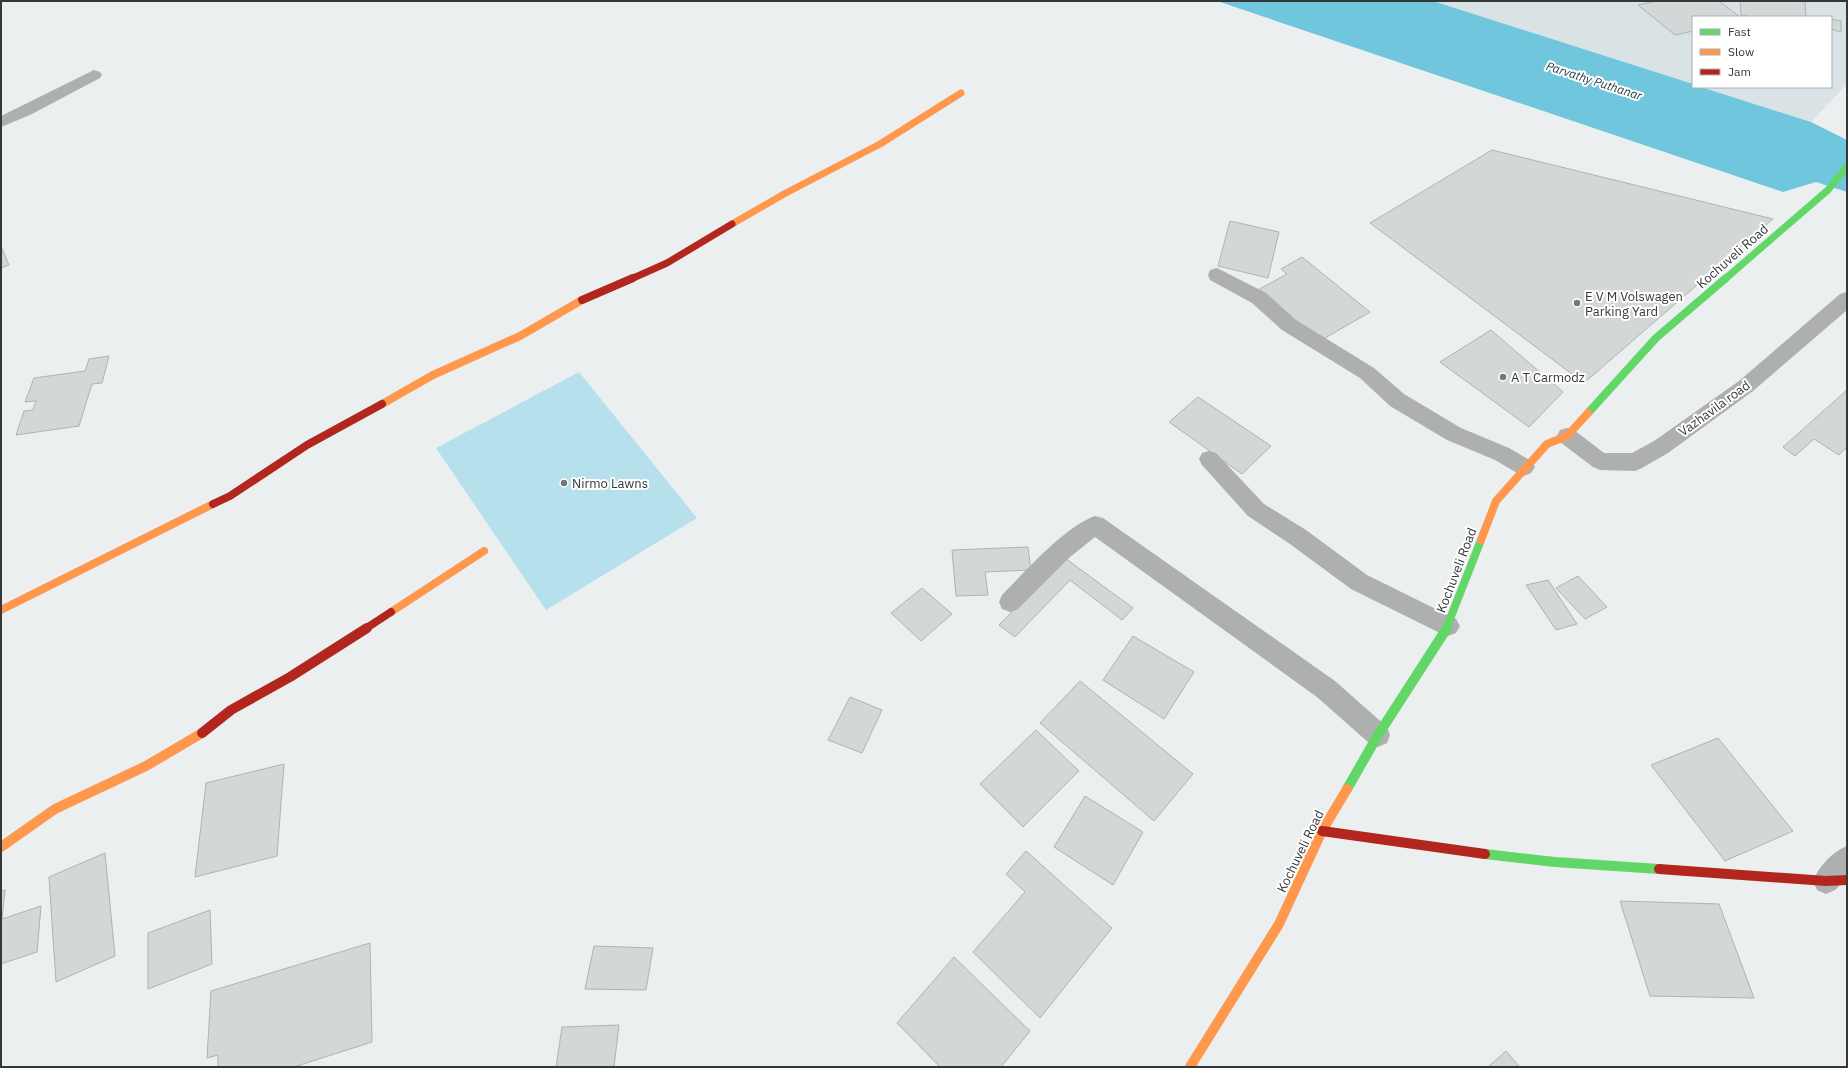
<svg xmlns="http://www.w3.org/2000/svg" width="1848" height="1068" viewBox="0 0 1848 1068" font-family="'IBM Plex Sans',sans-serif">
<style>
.built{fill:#d9e3e5}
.green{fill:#b5e0ec}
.water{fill:#70c7dd}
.building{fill:#d4d7d8;stroke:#b0b2b3}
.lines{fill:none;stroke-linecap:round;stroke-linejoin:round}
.street{fill:#aeafaf;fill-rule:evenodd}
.fast-far2{stroke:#63d668;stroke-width:7}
.fast-far1{stroke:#63d668;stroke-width:8}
.fast{stroke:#63d668;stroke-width:10}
.slow-far2{stroke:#ff974d;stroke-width:7}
.slow-far1{stroke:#ff974d;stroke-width:8}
.slow{stroke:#ff974d;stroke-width:10}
.jam-far2{stroke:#b3261e;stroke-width:7}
.jam-far1{stroke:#b3261e;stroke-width:8}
.jam{stroke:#b3261e;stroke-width:10}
.poi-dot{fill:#757778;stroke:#fff;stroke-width:1.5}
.labels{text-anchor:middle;stroke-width:4;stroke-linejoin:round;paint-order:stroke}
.far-water-label{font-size:12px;font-style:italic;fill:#1d3238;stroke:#fff}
.street-label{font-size:13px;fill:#353738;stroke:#fff}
.poi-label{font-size:13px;fill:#353738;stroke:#fff;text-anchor:start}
</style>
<rect width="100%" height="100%" fill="#ebeff0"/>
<!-- built -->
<path class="built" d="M1433 1H1847V84L1811 122 1701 87H1831V17H1693V84Z"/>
<!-- green -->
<path class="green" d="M579 372 697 518 546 610 436 448Z"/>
<!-- water -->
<path class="water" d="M1217 1H1433L1693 84V87H1701L1811 122 1847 140V192L1816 182 1783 192Z"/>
<!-- building -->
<path class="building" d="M1656 1H1719L1740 17H1693V31L1675 35 1638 5Z
M1740 1H1805L1806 17H1753L1741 15Z
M1831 19 1841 21V32L1831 29Z
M1492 150 1773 219 1584 383 1370 223Z
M1230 221 1279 232 1268 278 1218 266Z
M1 246 9 265 1 268Z
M1302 257 1370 312 1313 345 1252 293 1287 274 1281 269Z
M1491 330 1563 392 1529 427 1440 362Z
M109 356 102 383 92 384 79 426 16 435 24 411 33 410 36 401 25 402 34 378 85 371 89 359Z
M1847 390V447L1839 455 1814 439 1795 456 1783 447Z
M1198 397 1271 446 1242 474 1169 422Z
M1028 547 1031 570 985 572 988 595 956 596 952 550Z
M1065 558 1133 608 1122 620 1070 580 1015 637 999 625Z
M1578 576 1607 607 1585 619 1556 588Z
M1548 580 1577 624 1556 630 1526 585Z
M922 588 952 614 921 641 891 613Z
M1133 636 1194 672 1164 719 1103 680Z
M1080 681 1193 774 1154 821 1040 723Z
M850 697 882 710 862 753 828 740Z
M1036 730 1079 771 1023 827 980 784Z
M1718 738 1793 831 1725 861 1651 765Z
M284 764 277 856 195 877 206 783Z
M1085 796 1143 832 1113 885 1054 847Z
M1026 851 1112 928 1040 1018 973 952 1025 892 1006 874Z
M105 853 115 956 56 982 49 877Z
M5 890 2 919 41 906 37 952 1 964V891Z
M1620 901 1719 904 1754 998 1650 996Z
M210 910 212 964 148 989V933Z
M370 943 372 1042 294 1067H218V1055L207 1058 211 991Z
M594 946 653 948 646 990 585 989Z
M954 957 1030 1031 1001 1067H940L897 1023Z
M619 1025 614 1067H556L562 1027Z
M1506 1051 1520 1067H1488Z"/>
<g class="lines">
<!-- street -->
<path class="street" d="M94 70 100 72 102 75 100 78 30 115 1 127V116Z
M1217 268 1266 293 1296 320 1374 368 1404 394 1461 428 1509 448 1531 461 1535 467 1531 473 1524 476 1517 473 1495 460 1447 440 1390 406 1360 378 1282 330 1252 303 1210 280 1208 275 1210 270Z
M1847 292V310L1753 391 1668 453 1642 468 1635 471 1600 470 1593 467 1560 442 1557 436 1560 430 1567 428 1574 430 1604 453H1632L1654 441 1739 381 1840 294Z
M1209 451 1216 453 1264 504 1306 530 1367 575 1456 619 1460 626 1456 633 1448 636 1440 633 1351 589 1290 544 1248 516 1202 465 1199 459 1202 453Z
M1095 516 1103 518 1335 681 1387 727 1390 735 1387 743 1378 747 1369 743 1317 697 1095 537 1070 557 1018 609 1010 612 1002 609 999 602 1002 595C1025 572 1065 526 1095 516Z
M1847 846V878L1835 890 1826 894 1817 890 1813 881C1819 866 1832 852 1847 846Z"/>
<!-- fast-far2 -->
<path class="fast-far2" d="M1725 279 1828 190 1847 166"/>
<!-- fast-far1 -->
<path class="fast-far1" d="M1588 413 1656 338 1726 278
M1446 629 1481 540"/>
<!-- fast -->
<path class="fast" d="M1347 789 1378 735 1447 628
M1485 854 1555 862 1659 869"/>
<!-- slow-far2 -->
<path class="slow-far2" d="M732 224 784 194 880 144 961 93"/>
<!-- slow-far1 -->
<path class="slow-far1" d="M382 404 433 375 520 336 582 300
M1481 540 1496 501 1547 444 1567 436 1588 413
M1 610 213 504
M391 612 484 551"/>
<!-- slow -->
<path class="slow" d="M1 847 55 809 146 766 202 733
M1190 1067 1279 924 1322 831 1347 789"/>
<!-- jam-far2 -->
<path class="jam-far2" d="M631 279 667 263 732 224"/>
<!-- jam-far1 -->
<path class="jam-far1" d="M582 300 633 278
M213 504 230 496 307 445 382 404
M365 629 391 612"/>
<!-- jam -->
<path class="jam" d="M202 733 231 710 290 677 367 628
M1322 831 1485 854
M1659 869 1826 881 1847 880"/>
</g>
<!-- markers -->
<g class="poi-dot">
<circle cx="1577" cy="303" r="4"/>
<circle cx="1503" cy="377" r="4"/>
<circle cx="564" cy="483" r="4"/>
</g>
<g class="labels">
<!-- far-water labels -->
<g class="far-water-label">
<text transform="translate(1594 81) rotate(18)" y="4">Parvathy Puthanar</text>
</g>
<!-- street labels -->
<g class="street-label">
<text transform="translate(1732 256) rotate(-41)" y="5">Kochuveli Road</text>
<text transform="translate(1714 408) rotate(-36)" y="5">Vazhavila road</text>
<text transform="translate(1456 570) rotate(-69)" y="5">Kochuveli Road</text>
<text transform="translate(1300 851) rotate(-64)" y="5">Kochuveli Road</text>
</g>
<!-- poi labels -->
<g class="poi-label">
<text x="1585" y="301">E V M Volswagen<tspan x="1585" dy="15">Parking Yard</tspan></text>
<text x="1511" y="382">A T Carmodz</text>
<text x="572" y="488">Nirmo Lawns</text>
</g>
</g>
<!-- border -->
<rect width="1848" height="1068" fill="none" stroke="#353738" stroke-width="4"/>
<!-- legend -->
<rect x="1692" y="16" width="140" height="72" fill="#ffffff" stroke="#aeafaf"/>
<rect x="1700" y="29" width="20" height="6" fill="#63d668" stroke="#aeafaf"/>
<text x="1728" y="36" font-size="12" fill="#353738">Fast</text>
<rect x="1700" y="49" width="20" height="6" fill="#ff974d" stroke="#aeafaf"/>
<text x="1728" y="56" font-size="12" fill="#353738">Slow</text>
<rect x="1700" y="69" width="20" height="6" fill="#b3261e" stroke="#aeafaf"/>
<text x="1728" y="76" font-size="12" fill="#353738">Jam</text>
</svg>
